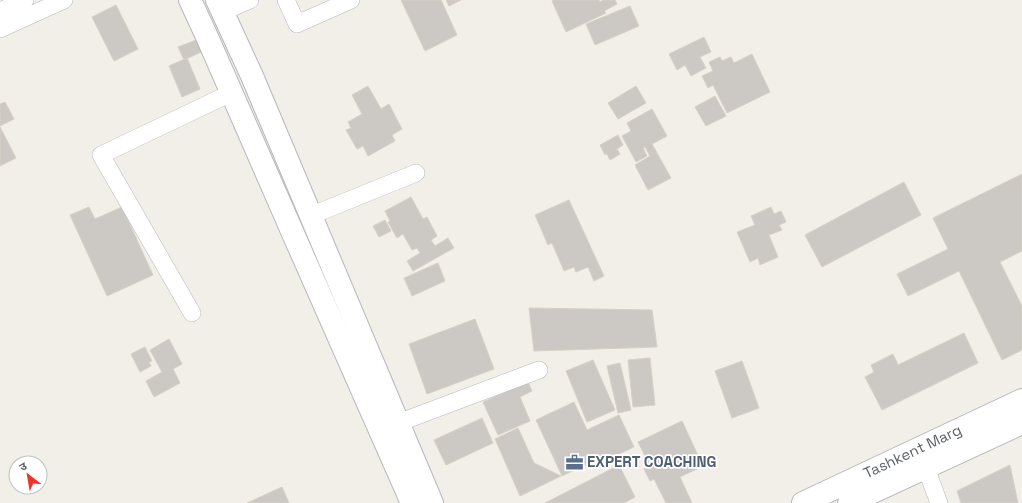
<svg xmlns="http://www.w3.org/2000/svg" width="1022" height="503" viewBox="0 0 1022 503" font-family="'Space Grotesk','Noto Sans Devanagari',sans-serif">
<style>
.building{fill:#ccc9c5;stroke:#d7d0c5}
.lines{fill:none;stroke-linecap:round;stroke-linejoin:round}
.minor-casing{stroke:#b5b8bc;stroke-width:18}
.tertiary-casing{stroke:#b5b8bc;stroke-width:24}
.minor{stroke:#fff;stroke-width:17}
.tertiary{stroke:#fff;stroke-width:22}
.labels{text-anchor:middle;stroke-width:3.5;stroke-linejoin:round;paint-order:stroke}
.street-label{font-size:15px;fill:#5f6368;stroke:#fff}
.service-label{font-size:15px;font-weight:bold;fill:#4e5e75;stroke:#fff;text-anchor:start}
</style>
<rect width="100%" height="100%" fill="#f1efe8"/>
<!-- building -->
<path class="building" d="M401 0H441L457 35 425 51Z
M446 0H461L449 6Z
M554 0H599L600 2 603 0H615L617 4 604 11 606 13 566 32 552 1Z
M116 5 138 49 114 61 92 17Z
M630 6 639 26 595 45 586 24Z
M704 37 711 52 700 57 706 68 691 76 685 65 677 70 669 54Z
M196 40 201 52 184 60 178 47Z
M752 54 770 92 727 113 713 85 708 88 702 76 713 71 709 62 720 57 722 61 731 57 734 63Z
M187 58 200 89 182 97 169 66Z
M368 86 381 109 389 104 402 129 392 135 395 141 368 156 363 146 357 149 346 130 351 128 348 122 362 114 352 95Z
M636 86 646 103 618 119 608 103Z
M715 96 726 116 706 126 695 107Z
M5 102 14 119 0 126V104Z
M652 109 667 136 652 144 671 178 648 190 635 165 650 156 645 147 643 148 647 156 636 162 622 136 631 131 627 123Z
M0 127 16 158 0 166Z
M618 135 623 145 617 149 620 154 610 160 607 154 605 155 600 145Z
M1022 174V251L1000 262 1022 306V350L1002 360 959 271 908 296 897 274 948 249 933 218Z
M904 182 921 215 822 267 805 235Z
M411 197 423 219 427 217 437 236 431 240 435 246 448 238 454 248 413 271 407 261 420 253 417 248 412 250 403 234 397 238 388 222 390 221 385 211Z
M569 200 604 276 594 281 588 267 576 272 574 267 564 271 552 243 548 245 535 215Z
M89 207 95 219 122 207 153 275 107 296 70 215Z
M771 207 774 214 781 211 786 222 779 225 782 230 769 235 778 257 760 265 758 258 750 262 737 232 755 225 751 216Z
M385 220 391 231 379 237 373 226Z
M438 263 445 281 412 296 404 278Z
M529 308 652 310 657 347 534 351Z
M475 319 494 369 427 394 409 344Z
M964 333 978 363 882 410 865 377 874 372 871 365 893 354 898 365Z
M169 339 182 364 173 369 180 383 154 397 146 381 162 372 150 350Z
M145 347 152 361 149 362 151 366 140 372 131 354Z
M650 358 655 405 633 407 628 360Z
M593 360 615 410 587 422 566 371Z
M742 361 759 408 732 418 715 371Z
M620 363 631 410 618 413 607 366Z
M526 378 532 391 520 397 530 421 498 435 483 402 514 388Z
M574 402 587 430 619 415 634 447 600 463 598 459 562 476 536 420Z
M482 418 493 443 446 465 434 440Z
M682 421 703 466 680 477 692 503H666L654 479 650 481 644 469 650 466 638 442Z
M518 428 534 463 561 476 520 496 495 439Z
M619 465 635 497 624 503H545Z
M1010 465 1018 503H961L957 491Z
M282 487 289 503H247Z"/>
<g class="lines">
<defs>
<path id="minor" d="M286 0 297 24 351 0
M0 11 25 0
M222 12 250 0
M0 29 64 0
M310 216 416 173
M192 313 101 155 231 93
M398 423 539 370
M926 468 939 503"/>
<g id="tertiary">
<path d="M190 0 208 39 295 238 412 503"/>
<path d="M217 0 252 76 432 503"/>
<path id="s1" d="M803 503 1022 400"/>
<path d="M849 503 1022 423"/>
</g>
</defs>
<!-- minor casing -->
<use href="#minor" class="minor-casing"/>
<!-- tertiary casing -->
<use href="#tertiary" class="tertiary-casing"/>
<!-- minor -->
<use href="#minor" class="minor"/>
<!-- tertiary -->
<use href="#tertiary" class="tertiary"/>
</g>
<!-- icons -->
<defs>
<symbol id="office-bare" viewBox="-9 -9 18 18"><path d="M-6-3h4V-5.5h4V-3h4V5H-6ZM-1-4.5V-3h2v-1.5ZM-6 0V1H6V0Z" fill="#5c6f8a" stroke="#fff" stroke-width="2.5" paint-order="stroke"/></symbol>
</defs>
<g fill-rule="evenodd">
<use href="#office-bare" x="562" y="450" width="25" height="25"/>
</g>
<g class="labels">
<!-- street labels -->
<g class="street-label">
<text dy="5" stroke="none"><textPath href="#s1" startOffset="121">Tashkent Marg</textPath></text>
</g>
<!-- service labels -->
<g class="service-label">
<text x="587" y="467">EXPERT COACHING</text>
</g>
</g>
<!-- north arrow -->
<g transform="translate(28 475) rotate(329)"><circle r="19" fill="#ffffff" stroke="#bfc1c3"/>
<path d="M0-3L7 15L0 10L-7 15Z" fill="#f1332e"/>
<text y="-6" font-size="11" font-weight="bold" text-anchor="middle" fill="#5f6368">उ</text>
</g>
</svg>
